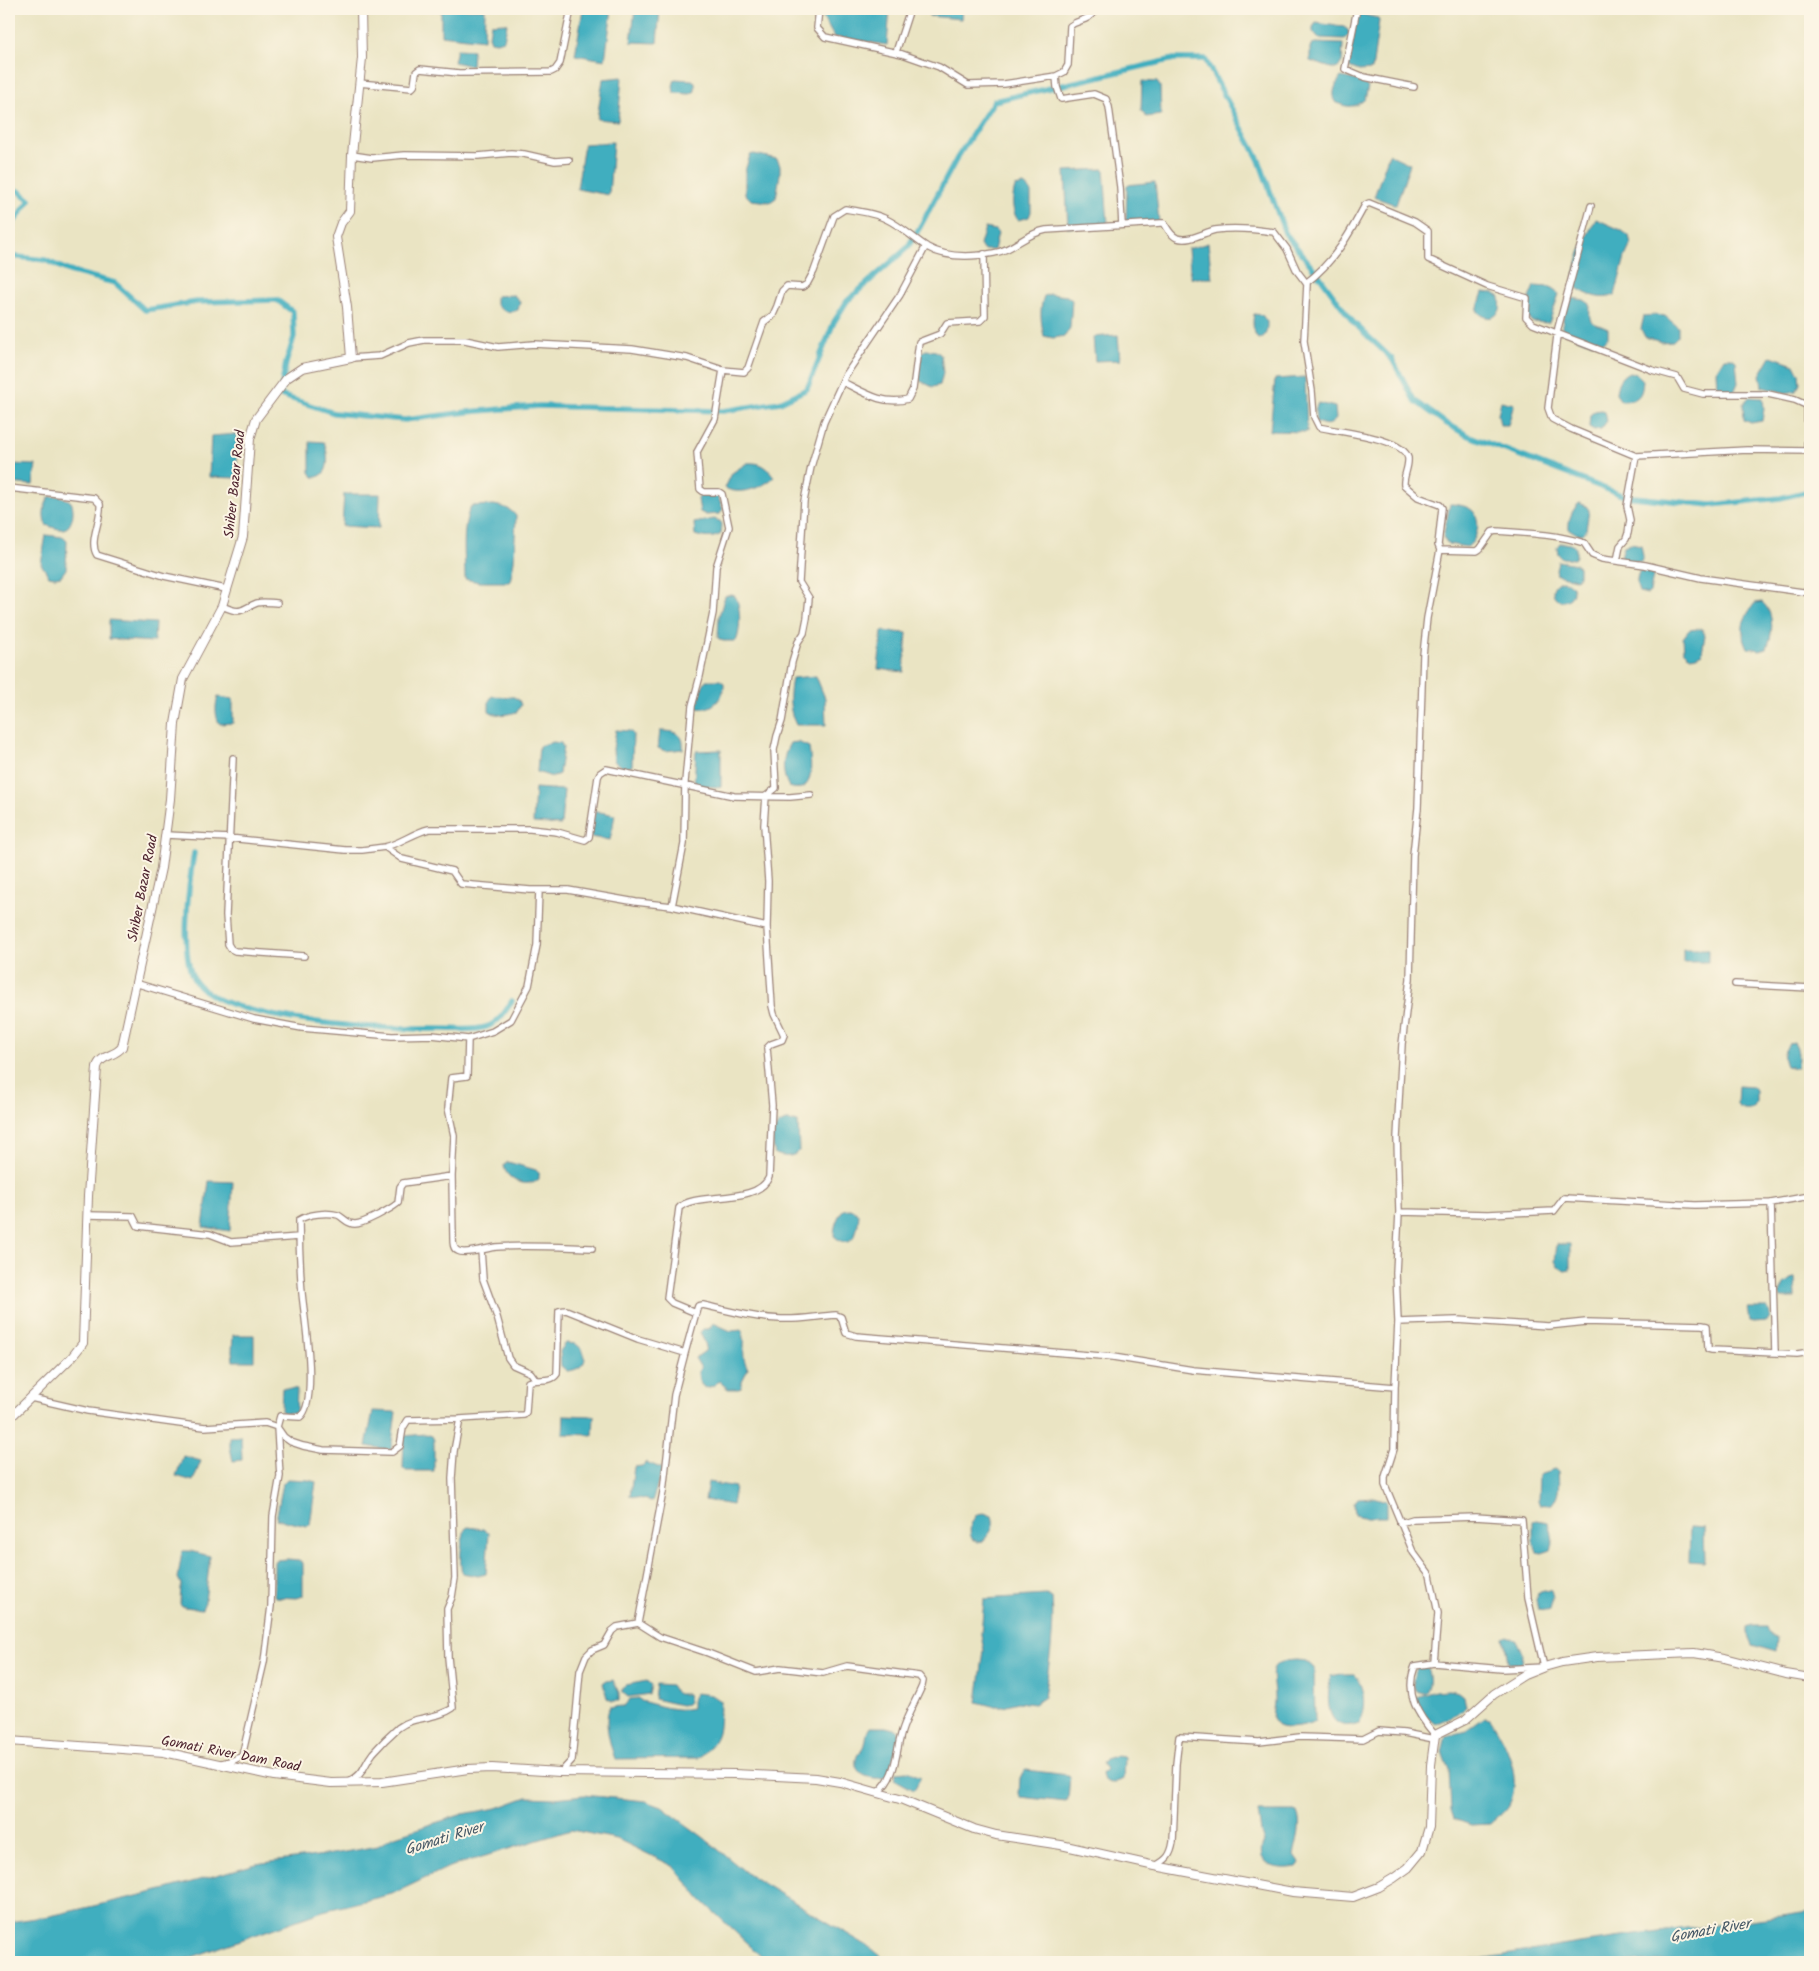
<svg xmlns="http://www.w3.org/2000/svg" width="1819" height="1971" viewBox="0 0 1819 1971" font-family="Kalam,sans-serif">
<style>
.water{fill:#41aebf;stroke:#466675}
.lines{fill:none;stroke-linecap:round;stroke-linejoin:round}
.canal{stroke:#41aebf;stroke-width:5.5}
.street-casing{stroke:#9a8277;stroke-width:8}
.secondary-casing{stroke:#9a8277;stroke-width:10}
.street{stroke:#fff;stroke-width:5.5}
.secondary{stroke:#fff;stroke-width:8}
.labels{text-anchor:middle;stroke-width:4;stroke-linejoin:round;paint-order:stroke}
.street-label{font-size:14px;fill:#4a1f2b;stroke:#fcf5e5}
.water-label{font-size:15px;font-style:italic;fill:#465866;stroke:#fcf5e5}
</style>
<rect width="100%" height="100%" fill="#fcf5e5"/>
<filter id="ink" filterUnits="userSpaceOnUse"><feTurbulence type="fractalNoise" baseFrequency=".02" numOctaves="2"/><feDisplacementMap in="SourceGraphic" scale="10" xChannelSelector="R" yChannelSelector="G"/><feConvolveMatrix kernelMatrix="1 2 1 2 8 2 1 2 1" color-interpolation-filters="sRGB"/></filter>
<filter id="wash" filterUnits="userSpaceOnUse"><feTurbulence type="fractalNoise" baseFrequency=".0096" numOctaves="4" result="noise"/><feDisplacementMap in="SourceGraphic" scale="20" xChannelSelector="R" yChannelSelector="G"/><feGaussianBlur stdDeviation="1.12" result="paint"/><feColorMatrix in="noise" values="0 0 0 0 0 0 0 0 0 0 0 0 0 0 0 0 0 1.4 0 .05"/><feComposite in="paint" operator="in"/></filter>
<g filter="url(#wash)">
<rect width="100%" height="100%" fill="#eae4c3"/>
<!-- water -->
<path class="water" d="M441 9H485L484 40 441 35Z
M583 9H612L605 60 575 55Z
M635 9H660L657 43 631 42Z
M822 9H890L887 45 834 37 821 14Z
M929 9H962L961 19 929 16Z
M1359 14 1378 18 1379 21 1372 70 1359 71 1349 67 1356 21Z
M504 23 507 24 504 40 496 42 491 41 489 36 491 24Z
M1316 23 1344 27 1348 30 1349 35 1344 39 1318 38 1313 32V27Z
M1315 43 1343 44 1342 62 1338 68H1331L1310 61V47Z
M457 49 473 50 472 66 454 62Z
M622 77 618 121 597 119 603 79Z
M1341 77 1360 81 1368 87 1365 99C1355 108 1347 108 1335 102 1332 91 1335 86 1341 77Z
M675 79 692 80 695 82V91L690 94 674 93 673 86Z
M1142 81 1157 82 1160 86 1161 115 1146 117 1141 110Z
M613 142 609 195 577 189 584 144Z
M754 154 777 159 780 165V174L776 198 770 202 751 200 745 194V171L750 155Z
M1389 154 1410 164 1396 205 1374 197Z
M1104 169 1108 224 1068 228 1065 171Z
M1155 182 1159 222 1126 221 1127 185Z
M1024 185 1031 191V212L1029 217 1018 220C1011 211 1012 197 1015 187Z
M1596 219 1621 230 1629 236 1631 244 1625 257 1615 295C1601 301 1586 295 1574 286 1574 262 1584 240 1596 219Z
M985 228 995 230 998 233 994 250H983L980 245Z
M1208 243 1212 278H1191L1188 249Z
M1534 286 1549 287 1559 294 1549 323 1532 322 1527 315 1529 298Z
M1483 292 1493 293 1500 297C1500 302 1502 309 1498 313 1492 321 1481 317 1477 310Z
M1050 294 1067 296 1072 300 1070 328 1065 336 1053 338 1044 336C1041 323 1039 309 1044 296Z
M514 295 520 302 518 310C509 313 503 312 496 305V296Z
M1572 298 1584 300 1590 304C1589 326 1589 320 1608 329V337L1604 342C1588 345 1575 337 1562 329 1562 318 1565 307 1572 298Z
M1254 314 1262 315 1267 322C1267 329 1267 338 1258 339 1253 332 1252 323 1254 314Z
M1655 315 1665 316 1678 327V336L1673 341 1661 342 1645 337 1641 329 1644 316Z
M1118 335 1120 360 1095 361 1093 337Z
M926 350 936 351 941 355 943 373 940 385 933 387 920 381 919 374 920 353Z
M1771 356 1794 364 1799 374 1800 384 1796 391 1786 393 1762 387 1760 375Z
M1724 358H1732L1736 361 1738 383 1734 392H1720L1717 388 1716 371Z
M1629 372 1637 374 1643 380C1642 396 1639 401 1621 401L1616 394C1617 384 1619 377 1629 372Z
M1305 377 1307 432 1270 431 1275 379Z
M1749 397 1763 398 1764 409 1762 421 1751 423 1744 420 1743 404Z
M1501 401 1514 404 1508 425H1500L1498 414Z
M1318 403 1335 407 1336 419C1330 427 1325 425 1316 422L1315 410Z
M1601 410 1605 412 1607 421 1601 429 1594 430 1589 427 1590 415 1595 411Z
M237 434V478L209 477 211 436Z
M310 441 324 442C329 455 331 478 313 477L310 472Z
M747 463C760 462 767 466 774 477 763 488 739 496 725 488L732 473Z
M9 464 36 465 33 485 9 483Z
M344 494H380L379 528 342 526Z
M701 495 718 497 723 509 720 514 706 515 700 512 698 499Z
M60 496C64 498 68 499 71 502 75 508 73 525 66 528 60 531 52 527 46 525 42 514 44 507 49 497Z
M1579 503 1586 506 1589 510 1586 530 1583 534H1577L1569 529C1568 520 1572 510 1579 503Z
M1450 504C1457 504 1468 506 1473 511 1482 521 1477 541 1467 547L1448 544 1443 537Z
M494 505C504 507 510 508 516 516L514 561 510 582H479L465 579C465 557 461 526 471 506Z
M714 519 720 521 722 524 721 534C713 539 704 538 695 535L694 523Z
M46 535 63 537 67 541 66 569 61 576 55 577 49 576 41 564Z
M1560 543 1570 544 1576 547V556L1574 559 1562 558 1558 554 1557 547Z
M1631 543 1641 545 1643 556 1641 562 1626 560 1621 557 1624 546Z
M1558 561 1577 564 1579 567V576L1576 579 1557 575 1556 570Z
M1641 569 1652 571 1653 576 1650 592 1648 594 1639 592C1636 584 1636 576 1641 569Z
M1553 591a10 10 0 1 1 20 0a10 10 0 1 1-20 0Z
M731 595 735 596C741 604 741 632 736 641H723L718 638 719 616 725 596Z
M1762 602C1775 614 1773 633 1767 648L1760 650 1748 648C1739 628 1742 620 1755 603Z
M109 620 155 623 154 642 109 639Z
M1697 629H1702L1705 635 1702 653 1696 656 1691 657 1684 650 1683 638 1689 630Z
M882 631 907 633 904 672 878 669Z
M816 676 825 698 826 725H796C788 709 789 695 792 678Z
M706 680H720L724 683C725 698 712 711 697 708L694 701Z
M492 696 514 697 519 700 521 705 517 712C509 714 497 717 489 711V701Z
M218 697 233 699V723L220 724C215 718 215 705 218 697Z
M616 730 630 731 633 734 632 766C625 770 619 765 614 761L613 749Z
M660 731C673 731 685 732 683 749L665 751 658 748Z
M553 742 561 743 563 747 559 774 552 777 537 772 539 746Z
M798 742 809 747C811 763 816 796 789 787 781 773 782 757 790 743Z
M721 750V787L694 786 696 751Z
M535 788 564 790 561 825 533 823Z
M595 811 615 815 610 840 590 837Z
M1683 949H1708V962H1683Z
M1794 1043C1799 1050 1799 1059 1796 1068L1786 1066C1782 1057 1783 1052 1789 1044Z
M1738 1086 1753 1087 1756 1091V1103L1753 1108C1747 1110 1742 1110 1737 1105Z
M787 1121 798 1122 799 1151C793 1158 782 1157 775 1154 771 1141 771 1124 787 1121Z
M508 1162 536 1170 539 1173V1179C526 1189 505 1180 504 1165Z
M209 1181 233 1182 230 1231 203 1227Z
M849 1209 854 1210 859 1214C858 1229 854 1254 834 1236 834 1227 837 1217 843 1210Z
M1557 1244H1570V1269L1565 1270 1558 1267 1555 1261Z
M1792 1278H1795L1796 1298H1781L1779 1295 1784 1284Z
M1748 1308H1767C1771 1312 1771 1317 1767 1321L1754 1322 1750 1321Z
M713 1323 731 1331 742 1330C748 1345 739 1353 748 1369L742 1381V1386L739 1389H728L719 1381 713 1386 705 1388C699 1384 698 1378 698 1371L701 1368 695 1358 705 1351 706 1346 700 1332 703 1329H709Z
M233 1335H254V1361H233L232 1351Z
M566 1343 576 1344C592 1356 585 1370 567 1371L561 1366 560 1351Z
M282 1388 297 1389 296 1413 282 1412 281 1410Z
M373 1411 396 1412 391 1450 366 1446Z
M564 1415 594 1416 593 1435 563 1434Z
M425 1434 432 1436 434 1440V1471H406L403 1468 404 1436Z
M241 1436 242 1460 233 1461 230 1447V1437Z
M183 1456 201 1461 193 1481 176 1476Z
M646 1462 663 1469 652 1501 630 1496 634 1467 642 1466Z
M1554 1470 1558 1472C1559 1483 1560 1494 1552 1504L1540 1505 1538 1501 1539 1475Z
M287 1479 308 1480 316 1482 310 1525 307 1526 276 1519 283 1483Z
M708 1482 735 1487 732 1505 705 1500Z
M1373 1497 1386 1501V1517H1364L1355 1515 1354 1503 1358 1498Z
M984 1513 992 1516C996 1527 990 1533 983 1541L978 1542 972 1539C968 1530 971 1522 977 1514Z
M1536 1520 1548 1522C1552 1529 1554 1542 1551 1550L1542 1553 1537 1552 1533 1543V1521Z
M468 1527 483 1529 489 1533 486 1574 478 1576 462 1573C459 1558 461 1544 465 1529Z
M1690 1527 1704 1528 1705 1560 1704 1562 1689 1561Z
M182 1551H190L210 1556 205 1602 202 1609 184 1607 180 1604 181 1584 178 1578Z
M287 1559 299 1560 303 1563V1596L297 1598 275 1597 274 1594V1562L275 1560Z
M1544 1590 1551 1591 1553 1598 1550 1610 1546 1611 1538 1610 1536 1600 1538 1592Z
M1046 1595 1052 1598C1055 1632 1049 1664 1044 1697L1034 1704 1018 1702 1003 1706H992L977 1702 984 1650 981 1634 984 1599Z
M1752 1626H1765C1767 1633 1771 1635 1777 1638L1776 1652 1752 1645 1747 1633V1628Z
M1508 1636 1515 1639 1523 1655 1522 1663 1517 1665 1508 1662 1504 1638Z
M1296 1660 1306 1661 1314 1668 1315 1721C1310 1727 1285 1730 1278 1726 1275 1724 1274 1722 1272 1719 1272 1711 1275 1703 1274 1695 1273 1672 1265 1662 1296 1660Z
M1418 1667 1427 1668C1430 1675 1431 1687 1425 1693 1410 1694 1411 1676 1418 1667Z
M1341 1674H1354C1366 1685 1368 1710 1359 1723 1325 1735 1326 1699 1331 1676Z
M613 1680 619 1693V1701H612L607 1698 603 1683 606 1681Z
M647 1681 651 1686 649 1694 628 1697 622 1692V1689L625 1685Z
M656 1684 671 1685 677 1694H687L689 1702 687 1704 681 1705 654 1699Z
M1449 1690 1459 1692 1464 1696 1466 1707 1453 1716 1435 1724 1429 1719 1421 1716 1417 1708 1416 1697 1435 1691Z
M695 1693 711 1695 720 1701C719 1731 722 1737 699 1758L615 1759C610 1744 603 1721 610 1707L624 1706 630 1699 639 1698 641 1701C657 1705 676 1712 692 1708V1701Z
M1485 1717 1490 1718C1506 1742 1523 1777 1509 1805 1505 1812 1496 1818 1490 1824L1471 1825 1454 1819 1451 1810 1449 1771 1442 1752 1446 1736 1466 1731Z
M870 1727H886L898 1730 899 1736 889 1775C883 1779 876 1779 869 1777 859 1775 853 1766 857 1756 859 1752 863 1750 864 1747 867 1740 865 1734 870 1727Z
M1115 1756 1123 1757 1124 1758 1123 1780C1115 1785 1103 1784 1102 1774L1106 1769 1102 1764 1105 1759Z
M1026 1770 1068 1775 1070 1776 1068 1799 1066 1802 1021 1797 1019 1794 1020 1778 1023 1772Z
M907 1771 921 1777 914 1790 894 1779 896 1772Z
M584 1795 646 1801 662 1807 703 1837 749 1875 871 1948 888 1962H767L701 1900 673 1866 617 1839 571 1830 449 1867 392 1894 323 1911 178 1962H9V1922L50 1916 163 1890 256 1864 339 1853 378 1846 392 1837 463 1814 497 1808 527 1797 555 1798Z
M1258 1812H1297C1303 1826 1296 1842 1294 1856L1299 1863 1296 1867C1278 1871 1253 1865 1264 1842L1261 1833Z
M1810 1911V1959L1772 1962H1461L1586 1942Z"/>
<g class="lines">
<!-- canal -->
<path class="canal" d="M9 189 19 191 30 200 9 229
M9 256 45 260 69 271 115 283 145 310 197 302 277 300 293 312 294 337 286 363 280 395 334 413 405 420 467 412 540 406 723 411 780 402 807 389 834 322 847 301 907 248 920 227 957 158 994 101 1174 59H1205L1259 160 1285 233 1318 274 1353 322 1392 359 1414 400 1444 422 1467 435 1624 496 1711 505 1780 498 1810 491
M194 853C189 882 179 957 195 981 224 1024 394 1030 444 1029 457 1029 473 1031 486 1027 499 1023 505 1012 512 1001"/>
</g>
</g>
<g filter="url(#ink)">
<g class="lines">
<defs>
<path id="street" d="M819 9 817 28 825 37 902 54 939 67 968 85 1004 84 1056 76 1064 72 1068 65 1070 26C1080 18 1087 23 1096 9
M1357 9 1345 69 1364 77 1414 87
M896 52 910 9
M1056 76 1057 87 1061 99 1094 94 1106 99 1109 107 1120 187 1122 225
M359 83 412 88 414 86 416 72 420 69 459 73 551 72 555 70 560 63 571 9
M352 155 372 158 404 155 478 156 511 153 524 154 555 161 569 160
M1591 206 1558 328 1548 408 1552 419 1571 429 1636 456 1627 506 1630 520 1628 533 1626 539 1620 546 1617 561
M1306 283C1334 262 1349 235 1365 205L1369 203 1415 222 1428 231V259L1487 286 1527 298 1526 317 1533 324 1652 370 1677 377 1684 389 1703 394H1768L1795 400 1806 405 1807 408V450
M351 358 380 356 409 343 424 340H465L498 347 534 344 632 349 687 358 723 370
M843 382C863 392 884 406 908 399L913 389 919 342 940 334 947 323 980 321 985 316 984 254
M1636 456 1747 450 1810 451
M9 488 94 498 100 504C102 520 88 541 97 555L164 576 226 589
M222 606C243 615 239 610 257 603 263 601 271 603 277 603
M233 758 226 915 228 944 231 949 235 951 304 956
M166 835 229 838 345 850H362L385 847 402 859 452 871 461 884 530 890H568L636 902 672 906 767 927
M385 847C401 843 413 833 429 829H530L557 832 585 840 589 837 590 830 598 777 600 773 606 769 734 796 790 797 811 795
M672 906 684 844 685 782 692 706 700 676 713 613 716 567 729 527 722 494 719 492H704L700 489 697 452 715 419 723 370 744 372 748 368 764 322 773 315 777 306 782 291 787 286 802 287 807 284 814 271 834 216 845 209C858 211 875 213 886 219 901 226 913 238 927 247 946 258 973 257 994 253 1014 250 1024 234 1046 230L1161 223H1164C1168 229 1170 235 1177 238 1189 242 1203 233 1215 230 1235 227 1254 229 1274 232L1287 249 1297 271 1307 284 1304 341 1312 391 1314 417 1319 427C1337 432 1403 437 1408 458 1409 468 1403 476 1404 485L1418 497 1440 505 1442 508 1438 545 1440 550 1477 551 1480 549 1492 532 1496 531C1525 533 1556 534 1584 543L1592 555 1602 559 1645 565 1701 578 1810 593
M135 983 254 1019 302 1028 392 1036 432 1035 468 1039 493 1031 511 1020 529 986 537 945 539 890
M1735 984 1810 988
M452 1176 453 1238C453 1243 453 1249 458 1251 465 1255 487 1248 496 1247 528 1245 560 1247 592 1248
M1771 1203 1810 1196
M1399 1212 1488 1214 1554 1211 1564 1198 1695 1205 1771 1203 1775 1353
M88 1215 133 1216 138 1226 210 1234 231 1242 299 1237
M481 1250 483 1279 497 1317 508 1358 513 1365 531 1373 536 1380
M696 1313 672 1303 667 1298 679 1208C694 1191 757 1206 769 1177L772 1105 767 1048 771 1044 782 1040 784 1035 774 1014 772 1006 767 927 768 881 764 825 766 796 776 788 774 750 777 736 782 721 792 662 798 642 804 633 807 618 809 598 799 582 804 501 811 467 824 422 845 376 900 295 926 246
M1398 1322 1457 1320 1548 1326 1586 1322 1702 1325 1707 1326 1708 1349 1712 1350 1797 1354 1810 1352
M1395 1387 1394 1449 1385 1477V1485L1413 1552 1430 1575 1438 1613 1434 1663 1502 1669 1544 1667 1528 1598 1522 1520 1475 1517 1413 1519 1400 1523
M31 1398 88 1411 188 1425 205 1427 265 1423 277 1427 284 1437 291 1442 303 1446 323 1450 392 1452 400 1446 403 1428 408 1420 460 1419
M638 1623 660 1637 708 1653 756 1672 780 1668 823 1673 847 1666 919 1676 923 1681 922 1686C916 1700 908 1714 903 1728 895 1750 898 1776 878 1792
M1434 1663 1415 1666C1404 1694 1418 1715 1435 1735
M222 1763 234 1760 242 1756 264 1662 271 1606 273 1516 280 1476 277 1427 280 1416 300 1417C319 1403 304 1316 302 1293 300 1269 299 1245 299 1220 308 1214 327 1212 338 1215 344 1218 347 1224 355 1224 363 1224 391 1209 398 1203L400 1187 403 1183 452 1176 454 1136 448 1108 451 1078 467 1076 468 1039
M561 1772 572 1760 580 1671 586 1656 592 1650 604 1645 612 1631 617 1627 638 1623 663 1492 674 1395 685 1353
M348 1782C366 1773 362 1767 373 1753 380 1745 390 1735 398 1728 415 1715 436 1720 453 1708L448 1657 447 1609 452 1597 455 1578 452 1478 454 1451 460 1419 524 1415 526 1412 528 1382C537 1377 550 1384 557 1374L559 1311 566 1310 638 1339 685 1353 697 1309 698 1306 703 1305C729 1311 755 1318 781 1319 800 1320 818 1316 836 1315L841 1317 846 1333 856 1336 1113 1357 1193 1370 1395 1387 1398 1322 1396 1273 1399 1212 1397 1138 1402 1044 1410 979 1413 855 1418 808 1423 655 1427 618 1440 550
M1155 1866C1167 1860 1171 1855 1173 1842L1176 1764 1179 1737 1259 1742 1300 1737 1363 1739 1379 1731 1404 1733 1434 1739"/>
<path id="secondary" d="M9 1419 72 1357 83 1343 88 1196 97 1067C101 1054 115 1057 122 1047L161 868 170 799 175 724 183 679 222 606 243 537 250 439 256 419 287 378 302 368 351 358 347 307 336 237 341 223 350 211 352 155 362 58 361 9
M9 1741 164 1752 274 1776 331 1783 382 1782 468 1769 492 1768 560 1772 734 1774 816 1778 840 1782 903 1800 974 1829 996 1835 1061 1845 1155 1866 1293 1892 1353 1897 1379 1887 1394 1878 1408 1868 1422 1851 1429 1827 1431 1765 1435 1735 1465 1720 1494 1694 1524 1675 1544 1667 1562 1662 1597 1657 1694 1653 1724 1658 1786 1674 1810 1678"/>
</defs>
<!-- street casing -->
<use href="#street" class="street-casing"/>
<!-- secondary casing -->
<use href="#secondary" class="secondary-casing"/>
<!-- street -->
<use href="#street" class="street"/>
<!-- secondary -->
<use href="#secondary" class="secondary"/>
</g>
</g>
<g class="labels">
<!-- street labels -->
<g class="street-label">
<text transform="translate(234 484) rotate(-84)" y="5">Shiber Bazar Road</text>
<text transform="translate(142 888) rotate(-79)" y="5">Shiber Bazar Road</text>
<text transform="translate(231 1753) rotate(11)" y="5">Gomati River Dam Road</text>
</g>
<!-- water labels -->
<g class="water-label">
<text transform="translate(444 1838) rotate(-17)" y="5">Gomati River</text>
<text transform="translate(1710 1930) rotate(-10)" y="5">Gomati River</text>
</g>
</g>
<!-- margin -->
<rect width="1819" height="1971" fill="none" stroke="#fcf5e5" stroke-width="30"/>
</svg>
